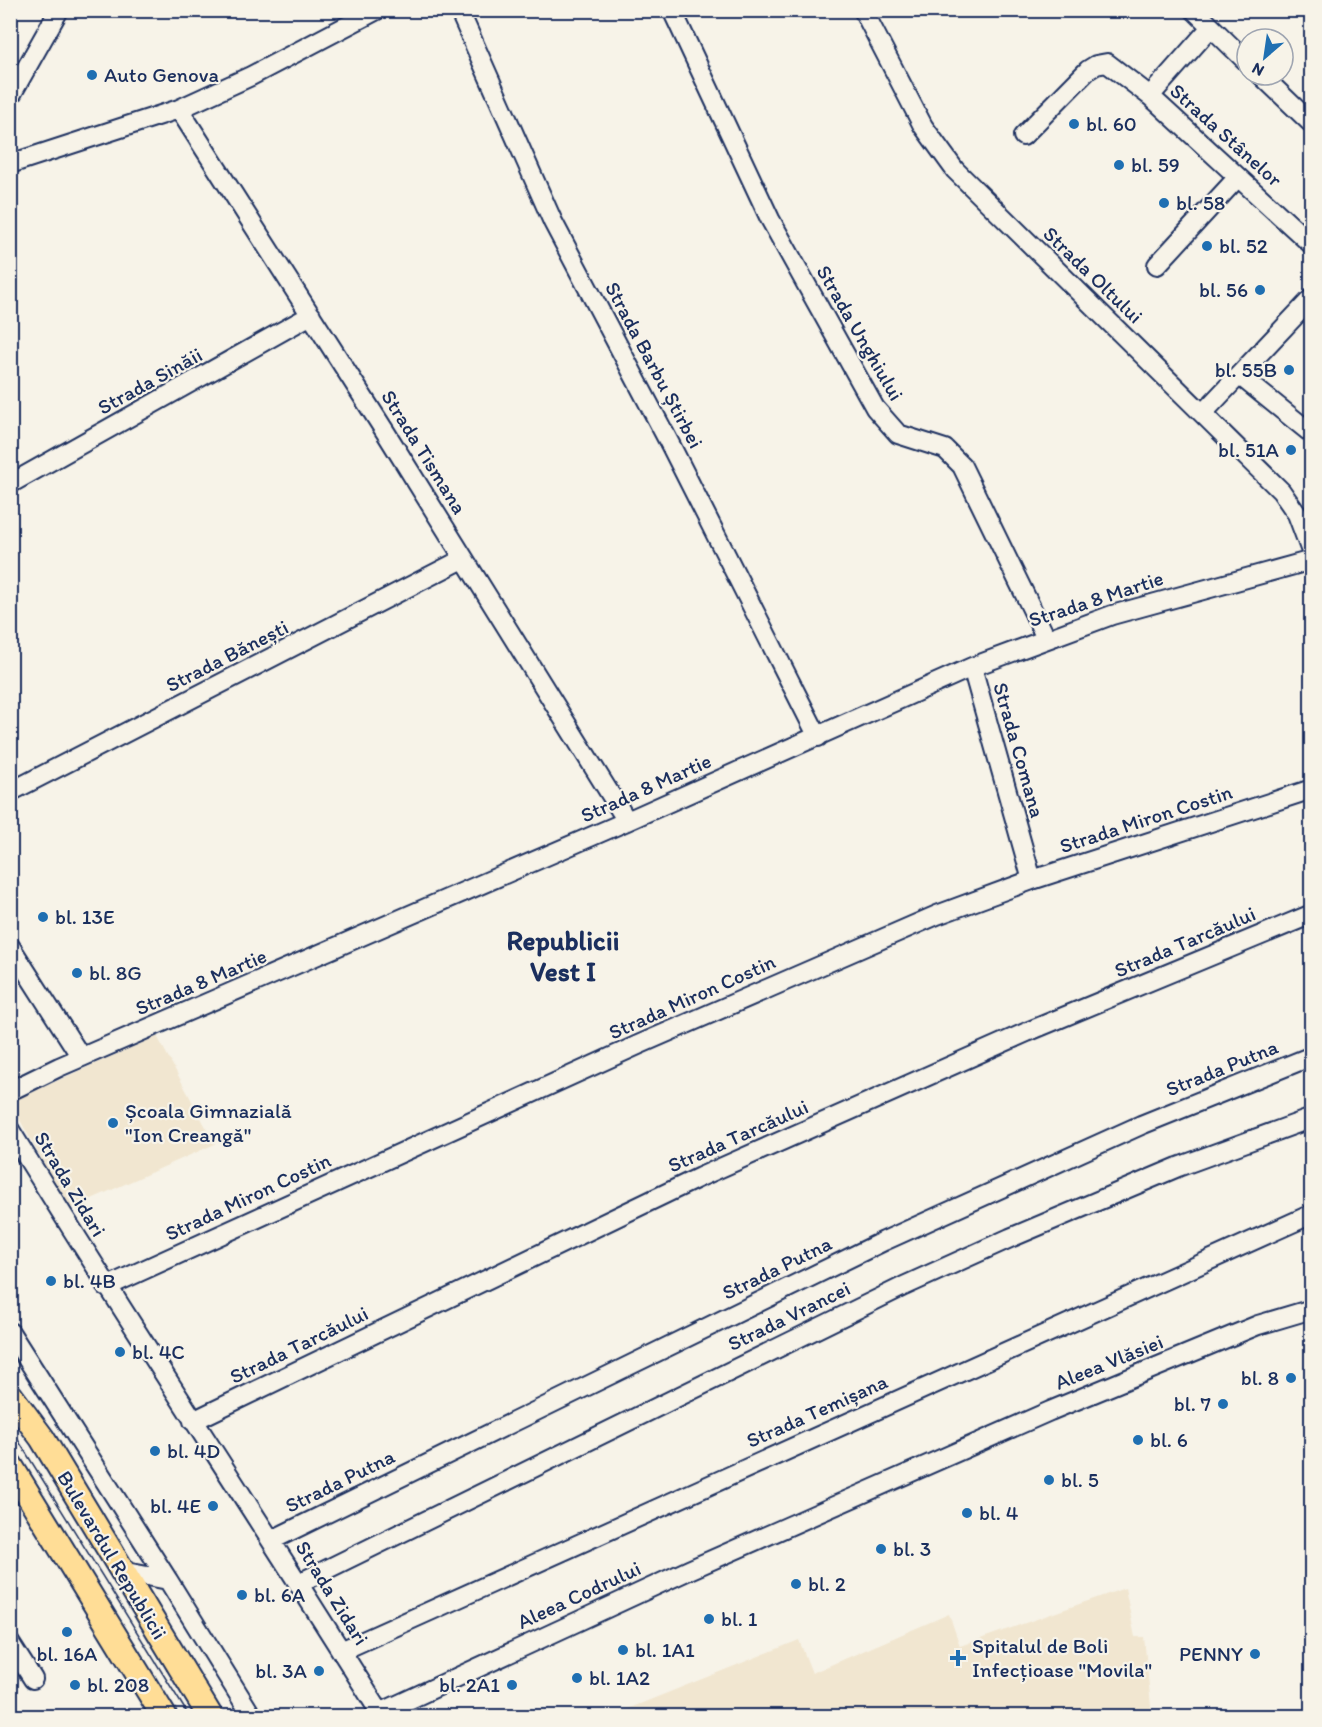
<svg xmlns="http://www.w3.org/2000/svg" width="1322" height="1727" viewBox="0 0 1322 1727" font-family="Itim,sans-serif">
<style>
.built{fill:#f1e6d0}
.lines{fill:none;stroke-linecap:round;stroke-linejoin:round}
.minor-casing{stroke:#1b2f5e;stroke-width:22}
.major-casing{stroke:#1b2f5e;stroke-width:28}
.minor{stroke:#f7f3e8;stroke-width:18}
.major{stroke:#ffdd96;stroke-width:24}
.tram{stroke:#1b2f5e;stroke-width:1.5}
.poi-dot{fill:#1f6fb2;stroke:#f7f3e8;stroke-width:2}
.labels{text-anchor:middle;stroke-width:4.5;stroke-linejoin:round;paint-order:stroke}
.poi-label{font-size:21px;fill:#1b2f5e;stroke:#f7f3e8;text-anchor:start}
.street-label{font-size:21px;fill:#1b2f5e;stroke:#f7f3e8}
.district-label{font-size:27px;font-weight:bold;fill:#1b2f5e;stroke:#f7f3e8}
</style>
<rect width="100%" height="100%" fill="#f7f3e8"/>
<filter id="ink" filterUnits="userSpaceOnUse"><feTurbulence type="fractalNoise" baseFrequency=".0167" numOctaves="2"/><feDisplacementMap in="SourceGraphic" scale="12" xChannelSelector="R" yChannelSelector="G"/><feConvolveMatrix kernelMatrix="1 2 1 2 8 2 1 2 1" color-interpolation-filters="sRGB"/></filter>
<g filter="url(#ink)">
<!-- built -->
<path class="built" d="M157 1036 215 1144 69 1209 10 1102Z
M1125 1588 1135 1637H1144L1152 1716H610L799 1640 812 1673 949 1614 960 1646Z"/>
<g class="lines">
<defs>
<path id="minor" d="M459 10 553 222 670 444 818 737
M672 10 770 219 875 408 898 434 945 449 962 466 1046 638
M863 10 923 126 955 170 1281 491 1297 514 1312 554
M1194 10 1247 62
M1261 75 1312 124
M1150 96 1211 27
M10 97 59 10
M179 109 386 433 627 821
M1023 136 1088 70 1096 65 1107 63 1150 96 1312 245
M10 164 179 109 251 76 377 10
M1157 265 1238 177
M1239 375 1312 434
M1204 412 1312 298
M10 484 311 315
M972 667 1032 880
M10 792 463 559
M10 946 81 1057
M10 1091 59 1067 627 821 972 667 1112 615 1312 560
M10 1130C131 1327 260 1520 382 1716
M106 1287 638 1045 937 915 1032 880 1312 789
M10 1332 168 1580
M193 1421 700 1177 1027 1032 1312 914
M272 1540 884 1241 1141 1125 1312 1056
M121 1571 168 1580 252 1716
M299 1583 904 1286 1010 1238 1178 1167 1312 1118
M10 1643 33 1679
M341 1651 1312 1214
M380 1713 689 1570 1050 1411 1258 1325 1312 1309"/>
<path id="major" d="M10 1395 42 1438 210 1716
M10 1465 164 1716"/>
</defs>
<!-- minor casing -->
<use href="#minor" class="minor-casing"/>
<!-- major casing -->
<use href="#major" class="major-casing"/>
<!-- minor -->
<use href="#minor" class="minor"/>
<!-- major -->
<use href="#major" class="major"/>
<!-- tram -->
<path class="tram" d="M10 1427 189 1716"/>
</g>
</g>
<!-- markers -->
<g class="poi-dot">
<circle cx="92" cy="75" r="6"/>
<circle cx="1074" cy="124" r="6"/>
<circle cx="1119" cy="165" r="6"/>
<circle cx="1164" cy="203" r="6"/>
<circle cx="1207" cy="246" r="6"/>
<circle cx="1260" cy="290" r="6"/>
<circle cx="1289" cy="370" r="6"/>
<circle cx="1291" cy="450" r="6"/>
<circle cx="43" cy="917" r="6"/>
<circle cx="77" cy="973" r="6"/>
<circle cx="113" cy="1123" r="6"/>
<circle cx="51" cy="1281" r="6"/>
<circle cx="120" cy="1352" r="6"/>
<circle cx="1291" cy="1378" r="6"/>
<circle cx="1223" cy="1404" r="6"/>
<circle cx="1138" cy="1440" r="6"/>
<circle cx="155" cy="1451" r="6"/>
<circle cx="1049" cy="1480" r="6"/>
<circle cx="213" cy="1506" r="6"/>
<circle cx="967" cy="1513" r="6"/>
<circle cx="881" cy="1549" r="6"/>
<circle cx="796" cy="1584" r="6"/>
<circle cx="242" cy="1595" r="6"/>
<circle cx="709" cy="1619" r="6"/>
<circle cx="67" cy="1632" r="6"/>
<circle cx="623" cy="1650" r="6"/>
<circle cx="1255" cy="1654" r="6"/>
<path d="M955 1649h6v6h6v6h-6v6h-6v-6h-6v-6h6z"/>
<circle cx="319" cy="1671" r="6"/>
<circle cx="577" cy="1678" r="6"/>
<circle cx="75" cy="1685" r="6"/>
<circle cx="512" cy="1685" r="6"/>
</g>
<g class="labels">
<!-- poi labels -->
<g class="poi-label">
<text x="104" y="82">Auto Genova</text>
<text x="1086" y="131">bl. 60</text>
<text x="1131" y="172">bl. 59</text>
<text x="1176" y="210">bl. 58</text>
<text x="1219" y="253">bl. 52</text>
<text x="1248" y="297" text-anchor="end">bl. 56</text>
<text x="1277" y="377" text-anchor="end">bl. 55B</text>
<text x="1279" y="457" text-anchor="end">bl. 51A</text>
<text x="55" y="924">bl. 13E</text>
<text x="89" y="980">bl. 8G</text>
<text x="125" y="1118">Școala Gimnazială<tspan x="125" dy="24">"Ion Creangă"</tspan></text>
<text x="63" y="1288">bl. 4B</text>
<text x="132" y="1359">bl. 4C</text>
<text x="1279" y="1385" text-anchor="end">bl. 8</text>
<text x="1211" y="1411" text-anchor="end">bl. 7</text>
<text x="1150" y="1447">bl. 6</text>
<text x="167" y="1458">bl. 4D</text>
<text x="1061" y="1487">bl. 5</text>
<text x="201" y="1513" text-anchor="end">bl. 4E</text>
<text x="979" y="1520">bl. 4</text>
<text x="893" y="1556">bl. 3</text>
<text x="808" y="1591">bl. 2</text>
<text x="254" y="1602">bl. 6A</text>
<text x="721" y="1626">bl. 1</text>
<text x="972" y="1653">Spitalul de Boli<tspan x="972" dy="24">Infecțioase "Movila"</tspan></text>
<text x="635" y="1657">bl. 1A1</text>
<text x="67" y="1661" text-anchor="middle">bl. 16A</text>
<text x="1243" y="1661" text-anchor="end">PENNY</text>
<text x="307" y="1678" text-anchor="end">bl. 3A</text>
<text x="589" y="1685">bl. 1A2</text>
<text x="87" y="1692">bl. 208</text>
<text x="500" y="1692" text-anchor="end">bl. 2A1</text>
</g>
<!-- street labels -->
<g class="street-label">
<text transform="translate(1226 135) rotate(42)" y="7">Strada Stânelor</text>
<text transform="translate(1093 275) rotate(44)" y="7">Strada Oltului</text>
<text transform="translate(860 333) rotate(60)" y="7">Strada Unghiului</text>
<text transform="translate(654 365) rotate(62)" y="7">Strada Barbu Știrbei</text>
<text transform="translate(150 381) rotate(-29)" y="7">Strada Sinăii</text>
<text transform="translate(424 452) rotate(58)" y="7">Strada Tismana</text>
<text transform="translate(1096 599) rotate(-18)" y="7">Strada 8 Martie</text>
<text transform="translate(227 656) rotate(-27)" y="7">Strada Bănești</text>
<text transform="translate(1019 750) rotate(74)" y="7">Strada Comana</text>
<text transform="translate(646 788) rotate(-24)" y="7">Strada 8 Martie</text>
<text transform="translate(1146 819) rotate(-18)" y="7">Strada Miron Costin</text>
<text transform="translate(1185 942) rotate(-23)" y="7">Strada Tarcăului</text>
<text transform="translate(201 982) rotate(-23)" y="7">Strada 8 Martie</text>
<text transform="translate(692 997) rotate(-24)" y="7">Strada Miron Costin</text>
<text transform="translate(1222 1068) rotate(-22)" y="7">Strada Putna</text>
<text transform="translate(738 1136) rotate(-24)" y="7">Strada Tarcăului</text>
<text transform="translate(70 1184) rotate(59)" y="7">Strada Zidari</text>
<text transform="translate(248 1197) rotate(-25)" y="7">Strada Miron Costin</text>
<text transform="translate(777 1268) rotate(-26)" y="7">Strada Putna</text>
<text transform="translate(789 1316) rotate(-26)" y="7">Strada Vrancei</text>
<text transform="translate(299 1345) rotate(-26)" y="7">Strada Tarcăului</text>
<text transform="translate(1109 1362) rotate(-22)" y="7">Aleea Vlăsiei</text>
<text transform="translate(817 1411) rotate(-24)" y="7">Strada Temișana</text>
<text transform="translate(340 1481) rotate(-26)" y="7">Strada Putna</text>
<text transform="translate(112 1555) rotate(59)" y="7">Bulevardul Republicii</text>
<text transform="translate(332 1593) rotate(58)" y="7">Strada Zidari</text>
<text transform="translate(579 1595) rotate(-25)" y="7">Aleea Codrului</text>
</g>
<!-- district labels -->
<g class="district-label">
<text x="563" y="950">Republicii<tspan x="563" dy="31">Vest I</tspan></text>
</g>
</g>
<!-- margin -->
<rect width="1322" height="1727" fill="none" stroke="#f7f3e8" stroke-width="36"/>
<rect x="18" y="18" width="1286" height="1691" fill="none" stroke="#1b2f5e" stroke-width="2" filter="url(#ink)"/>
<!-- north arrow -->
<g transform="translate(1265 57) rotate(209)"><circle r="28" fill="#f7f3e8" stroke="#9fa5b1" stroke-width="1.5"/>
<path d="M0-4.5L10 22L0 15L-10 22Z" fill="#1f6fb2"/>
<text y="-9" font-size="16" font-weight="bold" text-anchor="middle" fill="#1b2f5e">N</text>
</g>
</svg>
